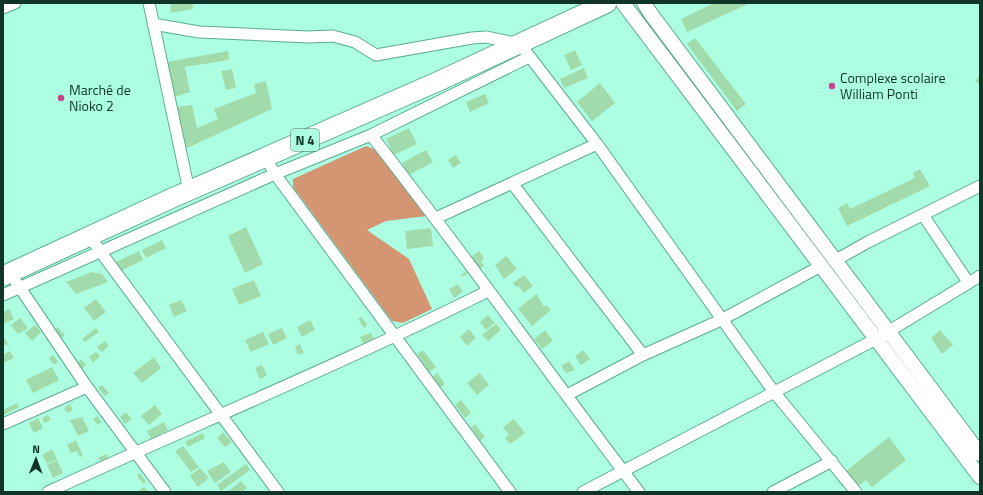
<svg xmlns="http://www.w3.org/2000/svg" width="983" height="495" viewBox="0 0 983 495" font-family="'Titillium Web',sans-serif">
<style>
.forest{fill:#d49573}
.building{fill:#a1dbab}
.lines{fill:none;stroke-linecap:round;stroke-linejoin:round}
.minor-casing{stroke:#5aab90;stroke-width:13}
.tertiary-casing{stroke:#5aab90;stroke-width:16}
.trunk-casing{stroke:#5aab90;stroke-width:21}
.minor{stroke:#fff;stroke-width:11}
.tertiary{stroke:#fff;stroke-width:14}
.trunk{stroke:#fff;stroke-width:19}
.poi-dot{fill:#c6448c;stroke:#acffe1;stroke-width:1.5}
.labels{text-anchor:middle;stroke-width:3;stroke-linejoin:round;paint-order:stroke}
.shield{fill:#acffe1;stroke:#407160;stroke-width:1}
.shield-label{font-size:13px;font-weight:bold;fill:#113429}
.poi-label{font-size:14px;fill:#113429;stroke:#acffe1;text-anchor:start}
</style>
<rect width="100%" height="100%" fill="#acffe1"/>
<!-- forest -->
<path class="forest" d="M366 146 374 149 426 216 386 221 367 230 409 259 432 309 403 323 392 321 293 187V179Z"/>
<!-- building -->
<path class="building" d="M170 3H192L193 9 171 13Z
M714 3H750L687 32 681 19Z
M695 38 746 104 737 111 687 44Z
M575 50 582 65 571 70 564 55Z
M228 51 229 60 185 67 190 92 174 97 167 62Z
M584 68 588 78 564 88 560 79Z
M232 69 236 88 226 90 221 71Z
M980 76V85L975 81Z
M266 81 272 109 185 149 176 107 192 105 197 128 218 119 214 109 256 93 254 84Z
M600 83 615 103 592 121 577 102Z
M485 94 489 103 470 112 466 102Z
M409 128 417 144 394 155 386 139Z
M426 150 433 162 409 175 402 163Z
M456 155 461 163 453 168 448 160Z
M920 169 930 186 847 226 838 208 847 203 850 209 915 178 913 173Z
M246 227 263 264 245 273 228 236Z
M431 228 433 246 407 249 405 231Z
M162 240 166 248 146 258 142 250Z
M139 251 143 260 119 272 114 263Z
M479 251 484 258 481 261 484 266 479 269 471 257Z
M506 256 517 269 504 279 495 265Z
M467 271 468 273 462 277 461 275Z
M92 272 102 274 108 282 76 294 66 282Z
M524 275 533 286 524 293 518 286 516 287 513 283Z
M254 280 261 296 239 305 232 289Z
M458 284 463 292 454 298 449 289Z
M537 294 544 307 546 305 551 310 532 326 518 309Z
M96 299 106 312 94 321 84 308Z
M181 300 187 311 174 317 169 305Z
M9 309 14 319 3 324V312Z
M488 315 495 323 486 330 480 322Z
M362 317 367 325 364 328 358 319Z
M20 318 28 328 18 334 11 325Z
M310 320 315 330 302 337 297 327Z
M496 324 501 330 488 341 482 335Z
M35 325 41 332 32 341 25 333Z
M57 327 65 335 61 339 54 330Z
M96 328 99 332 85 342 82 339Z
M282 328 287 338 273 345 268 334Z
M469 329 476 338 467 346 460 337Z
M545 330 553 341 542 349 534 339Z
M940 330 953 345 942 354 931 338Z
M263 332 269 344 251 352 245 340Z
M371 333 374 340 363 344 360 337Z
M3 335 8 344 3 346Z
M105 341 109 346 102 352 97 347Z
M300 344 304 353 298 355 295 346Z
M423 350 436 367 429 372 417 354Z
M583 350 590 359 581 365 575 356Z
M10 351 14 358 3 363V355Z
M96 352 100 357 93 362 89 357Z
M53 355 58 362 54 365 49 358Z
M154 357 161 368 142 383 133 373Z
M81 359 86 365 82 369 77 363Z
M569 361 575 370 566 373 561 366Z
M262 365 267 375 260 379 255 368Z
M52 367 59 380 33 393 26 380Z
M437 373 445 384 440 388 432 377Z
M480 373 489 385 477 395 467 383Z
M102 385 109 393 105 396 98 388Z
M461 400 471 413 465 418 455 405Z
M17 403 19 407 4 415 3 410Z
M70 404 73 410 67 413 64 408Z
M155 405 162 414 149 425 141 416Z
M126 412 132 419 125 424 120 417Z
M48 415 51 420 44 423 42 418Z
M97 416 102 422 98 425 93 419Z
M82 417 89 431 78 436 70 420Z
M38 418 43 428 34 433 29 423Z
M514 419 525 433 510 444 505 438 509 435 503 427Z
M164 422 168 430 151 439 147 431Z
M475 424 485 437 480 441 471 427Z
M223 432 232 442 225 447 217 438Z
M203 433 205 438 188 447 185 442Z
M889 437 906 460 872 487 866 480 858 486 846 471Z
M76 440 83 456 80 457 77 451 71 453 67 445Z
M183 446 199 467 191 472 175 451Z
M52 449 57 459 47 464 42 455Z
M106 454 109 458 101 462 98 458Z
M57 460 63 473 53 478 47 465Z
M224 462 231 472 215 483 207 471Z
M246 464 250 470 221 491 217 485Z
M200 468 209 478 198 487 190 476Z
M140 473 146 482 143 484 137 475Z
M241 481 247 488 241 492H227Z
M144 487 148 492H137Z"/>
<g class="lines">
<defs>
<path id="minor" d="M149 3 189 191
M3 8 15 3
M153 24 199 32 308 37 333 36 355 42 376 55 472 38 486 37 520 44 597 144 774 392 856 492
M371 135C463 252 549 374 639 492
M265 157 275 174 510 492
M512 183 643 355
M923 215 968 282
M436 218 597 144
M89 236 278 492
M836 260 868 242 980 186
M10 273 87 387 165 492
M3 295 275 174 371 135 529 57
M567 395 643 355 721 320 821 266
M3 424 87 387
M48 492C194 425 344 363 488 291
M583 492 876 339 980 276
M773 492 832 461"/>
<path id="tertiary" d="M623 3 980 477
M644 3 651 14 980 454"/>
<path id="trunk" d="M3 276 170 199 439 81 607 3"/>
</defs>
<!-- minor casing -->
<use href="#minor" class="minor-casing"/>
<!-- tertiary casing -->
<use href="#tertiary" class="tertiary-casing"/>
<!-- trunk casing -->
<use href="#trunk" class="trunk-casing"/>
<!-- minor -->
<use href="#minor" class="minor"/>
<!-- tertiary -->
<use href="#tertiary" class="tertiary"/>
<!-- trunk -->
<use href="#trunk" class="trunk"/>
</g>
<!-- markers -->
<g class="poi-dot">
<circle cx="832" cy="86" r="4"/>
<circle cx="61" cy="98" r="4"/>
</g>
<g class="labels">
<!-- shield labels -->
<rect class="shield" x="291" y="129" width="28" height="22" rx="3"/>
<g class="shield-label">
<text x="305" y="145">N 4</text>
</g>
<!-- poi labels -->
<g class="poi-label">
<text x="840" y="83">Complexe scolaire<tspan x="840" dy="16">William Ponti</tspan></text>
<text x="69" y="95">Marché de<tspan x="69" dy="16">Nioko 2</tspan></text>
</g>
</g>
<!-- border -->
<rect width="983" height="495" fill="none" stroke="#113429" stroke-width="8"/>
<!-- north arrow -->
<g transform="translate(36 459) rotate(1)" stroke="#acffe1" stroke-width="3" paint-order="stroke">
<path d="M0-3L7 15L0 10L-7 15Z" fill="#113429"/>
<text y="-6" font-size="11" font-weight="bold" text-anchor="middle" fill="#113429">N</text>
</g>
</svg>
